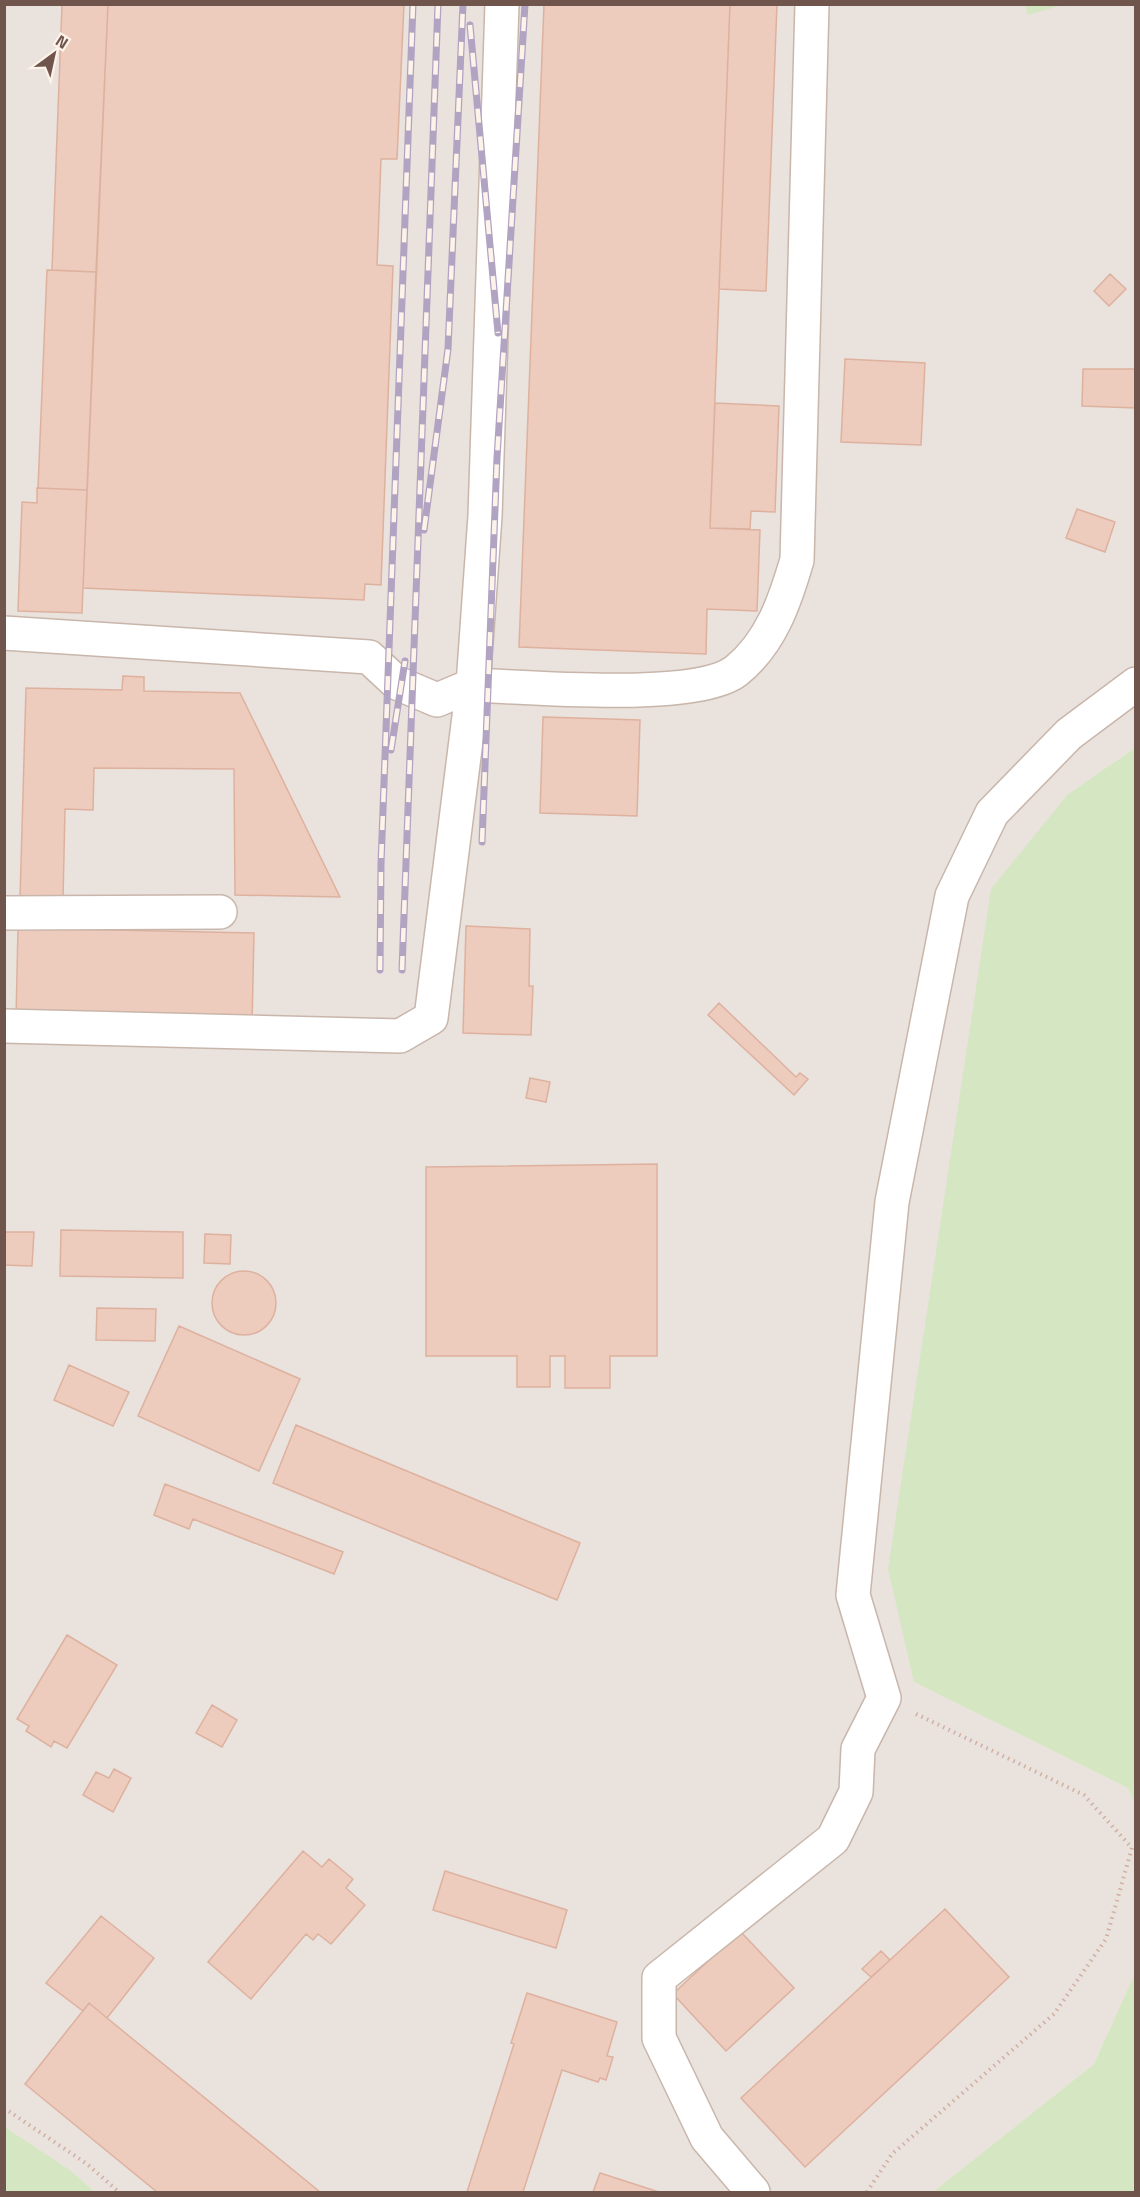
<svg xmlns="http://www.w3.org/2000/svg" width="1140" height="2197" viewBox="0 0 1140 2197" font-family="'Titillium Web',sans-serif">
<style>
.industrial{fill:#e9e2dd}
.green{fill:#d5e6c3}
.building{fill:#edcbbd;stroke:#deb19f;stroke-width:1.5}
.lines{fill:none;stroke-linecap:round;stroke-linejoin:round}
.minor-casing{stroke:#c9b6ab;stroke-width:36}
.path{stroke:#d1afa1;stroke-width:4;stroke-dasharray:1.5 4.5;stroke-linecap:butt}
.minor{stroke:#fff;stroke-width:33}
.rail-casing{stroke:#b1a3c2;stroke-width:7}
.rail{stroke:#fdf3e9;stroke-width:4.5;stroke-dasharray:14;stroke-linecap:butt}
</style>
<rect width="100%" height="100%" fill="#faefe3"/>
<!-- industrial -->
<path class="industrial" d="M4 5H1135V748L1068 794 914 1682 1128 1788 1136 1804 1135 1973 1094 2064 933 2192H95L70 2170 5 2127Z"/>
<!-- green -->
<path class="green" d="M1025 4H1062V5L1028 15Z
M1135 748V1804L1128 1788 914 1682 888 1569 991 889 1068 794Z
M1135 1973V2192H933L1094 2064Z
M5 2127 70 2170 95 2192H5Z"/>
<!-- building -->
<path class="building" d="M62 4H108L96 272 52 270Z
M108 4H404L397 159H381L377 265 393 266 381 585 365 584 364 600 83 588Z
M544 4H730L710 528 760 530 757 611 707 609 706 654 519 647Z
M730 4H777L766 291 719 289Z
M47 270 96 272 87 490 38 488Z
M1110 274 1126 289 1109 306 1094 291Z
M845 359 925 363 921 445 841 442Z
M1083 369H1136V408L1082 406Z
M715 403 779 406 775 512 751 511 750 529 710 528Z
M37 488 87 490 82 613 18 611 22 502 37 503Z
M1077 509 1115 522 1105 552 1066 538Z
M123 676 144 677V691L240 693 340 897 235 895 234 769 94 768 93 810 65 809 63 899H20L26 688 122 690Z
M543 717 640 720 637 816 540 813Z
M466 926 530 929 529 986H533L531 1035 463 1033Z
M18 928 254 933 252 1024 16 1019Z
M719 1003 796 1077 800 1073 808 1079 794 1095 708 1015Z
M530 1078 550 1082 546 1102 526 1098Z
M657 1164V1356H610V1388H565V1356H550V1387H517V1356H426V1167Z
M61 1230 183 1232V1278L60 1276Z
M4 1232H34L32 1266 4 1265Z
M205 1234 231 1235 230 1264 204 1263Z
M212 1303a32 32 0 1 1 64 0a32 32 0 1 1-64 0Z
M97 1308 156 1309 155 1341 96 1340Z
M179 1326 300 1379 259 1471 138 1416Z
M69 1365 129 1392 113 1426 54 1400Z
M296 1425 580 1543 557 1600 273 1483Z
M165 1484 343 1552 334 1574 193 1519 189 1529 154 1515Z
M67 1635 117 1665 67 1748 54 1741 51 1747 26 1731 29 1726 17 1719Z
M212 1705 237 1720 222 1747 196 1733Z
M114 1769 131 1778 113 1812 83 1795 96 1772 109 1778Z
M303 1851 322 1867 329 1859 353 1879 346 1888 365 1905 331 1944 318 1934 313 1940 306 1934 251 1999 208 1962Z
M445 1871 567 1910 556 1948 433 1910Z
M945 1909 1009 1977 805 2167 741 2098Z
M101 1916 154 1958 107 2018 89 2003 83 2011 46 1983Z
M740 1931 794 1988 726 2051 673 1994Z
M881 1951 890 1960 871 1977 862 1969Z
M527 1993 617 2022 607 2056 613 2057 606 2080 600 2078 598 2082 562 2070 523 2192H467L514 2044 511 2043Z
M89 2003 107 2018 320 2192H157L25 2084Z
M600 2173 659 2192H593Z"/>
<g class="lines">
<defs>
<path id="minor" d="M4 633 369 657 397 683 437 700 473 685 485 516 502 4
M4 913 220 912
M4 1026 400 1036 431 1018 473 685C527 687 696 702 736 671 771 643 785 601 797 560L812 4
M753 2192 707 2138 659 2038V1978L833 1839 856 1792 858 1749 884 1698 853 1595 892 1202 952 896 992 813 1069 734 1136 684"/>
</defs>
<!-- minor casing -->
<use href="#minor" class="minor-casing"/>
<!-- path -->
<path class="path" d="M4 2108 87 2164 119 2192
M867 2192 892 2154 1054 2014 1106 1939 1132 1848 1084 1795 914 1713"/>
<!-- minor -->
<use href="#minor" class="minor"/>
<defs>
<path id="rail" d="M470 25 498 333
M424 530 448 349 463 4
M391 750 405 661
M482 842 497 458 525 4
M380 970 381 864 413 4
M402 970 438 4"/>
</defs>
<!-- rail casing -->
<use href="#rail" class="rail-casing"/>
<!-- rail -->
<use href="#rail" class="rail"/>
</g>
<!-- border -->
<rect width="1140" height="2197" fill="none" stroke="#6f554c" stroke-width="12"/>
<!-- north arrow -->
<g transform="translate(54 54) rotate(33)" stroke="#fdf3e9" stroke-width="4.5" paint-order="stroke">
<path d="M0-4.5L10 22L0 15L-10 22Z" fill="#6f554c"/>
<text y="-9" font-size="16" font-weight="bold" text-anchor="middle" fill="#6f554c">N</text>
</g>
</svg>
